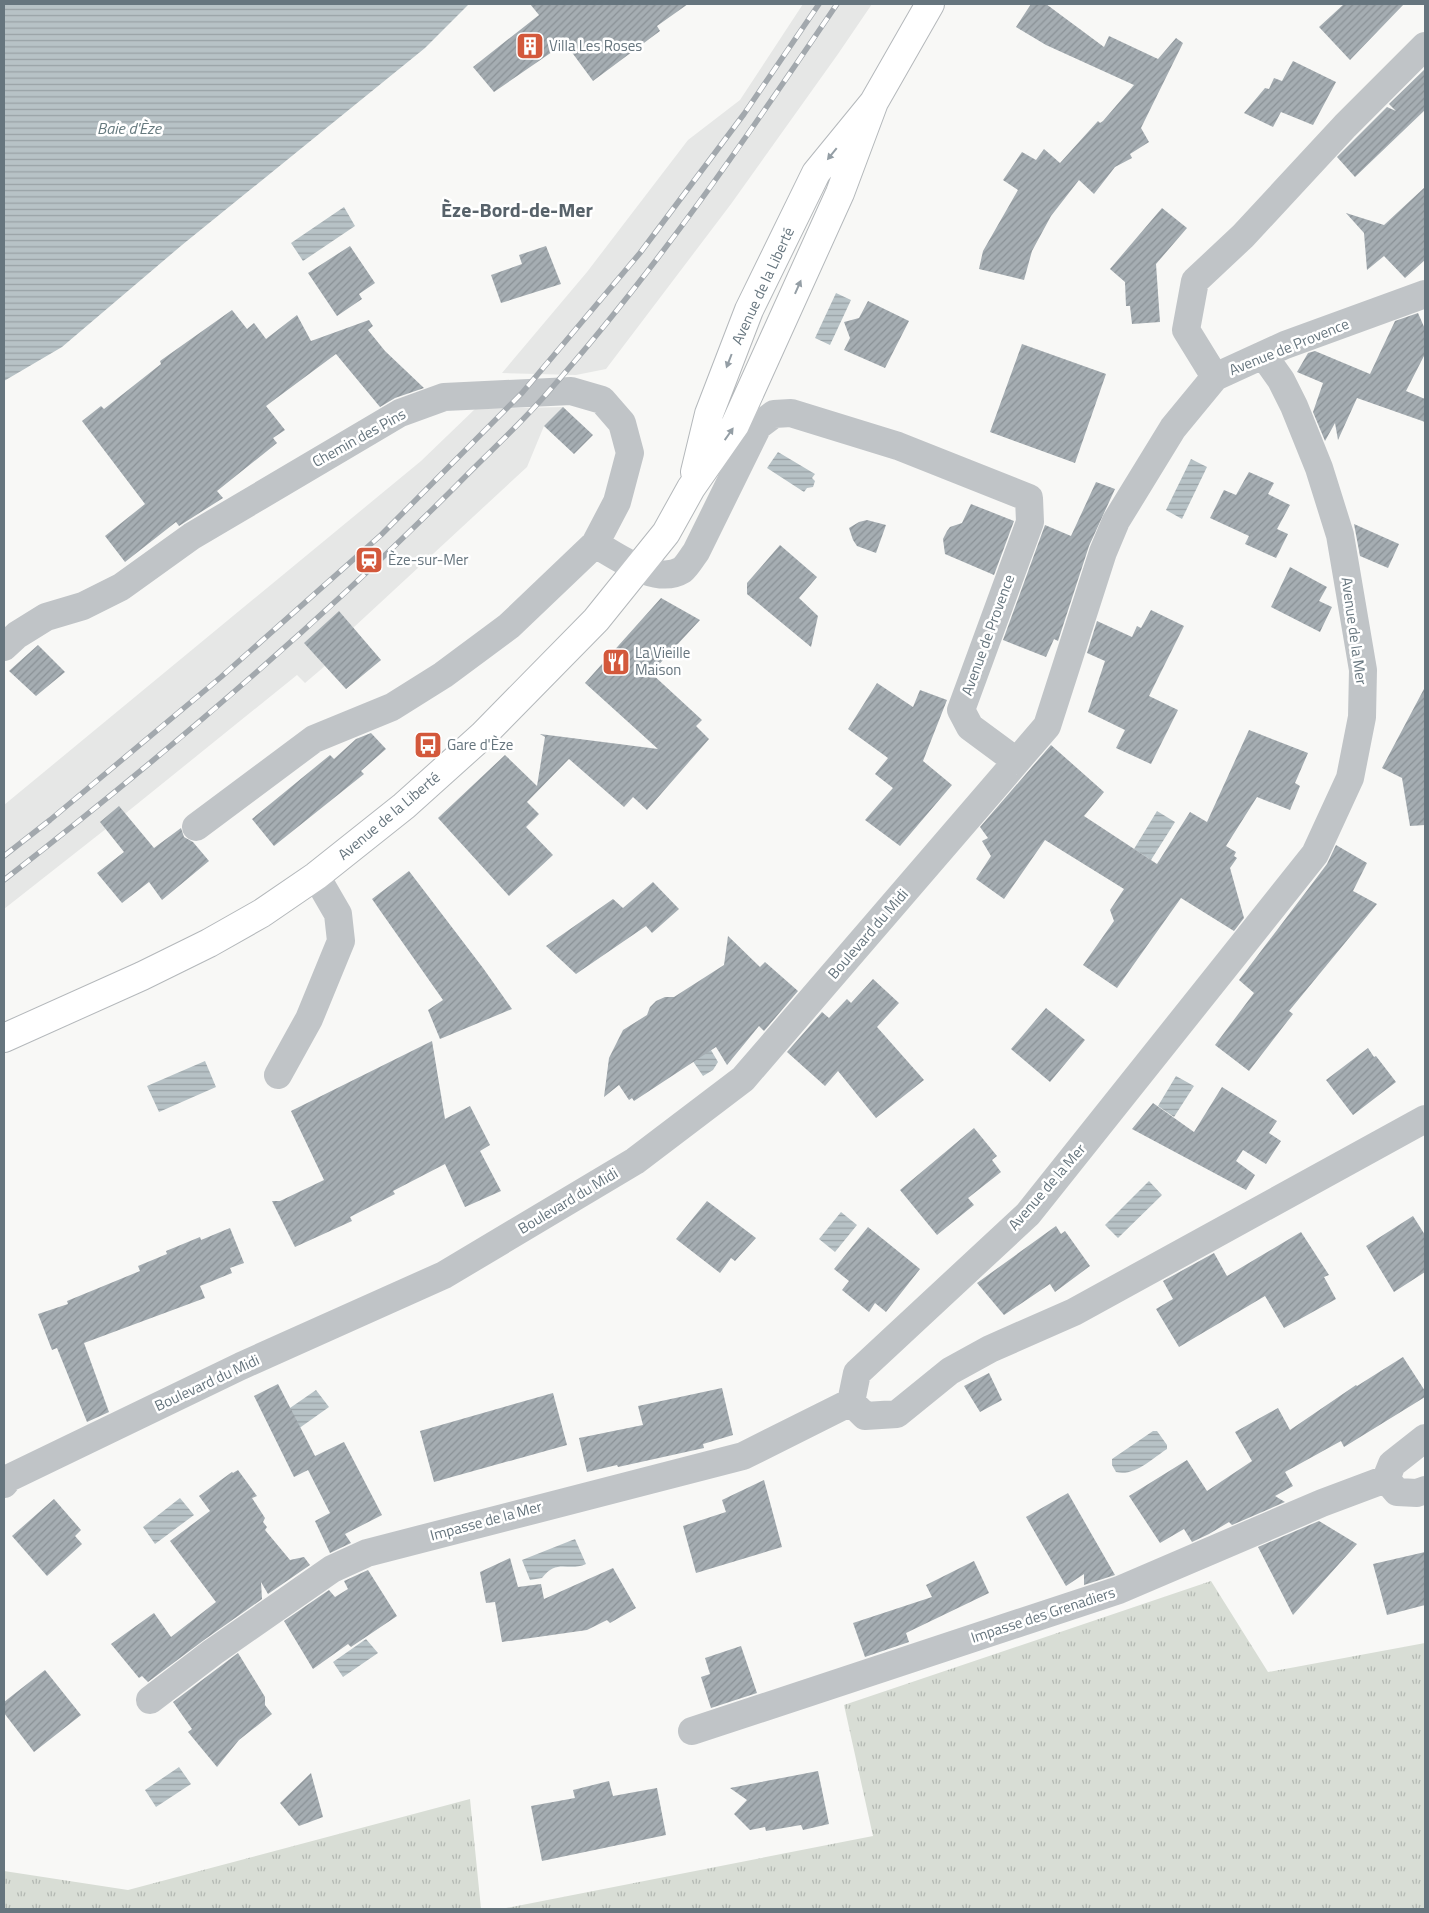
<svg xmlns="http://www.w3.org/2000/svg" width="1429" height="1913" viewBox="0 0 1429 1913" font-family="'Titillium Web',sans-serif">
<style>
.built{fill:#e6e7e6}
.grass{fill:url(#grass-tufts)}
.water{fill:url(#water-rules)}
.building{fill:url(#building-hatch)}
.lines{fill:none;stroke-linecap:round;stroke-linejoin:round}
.major-casing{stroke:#b4b8bb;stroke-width:30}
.minor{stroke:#c0c4c7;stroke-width:28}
.major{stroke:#fff;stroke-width:28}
.rail-casing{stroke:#a2a8ad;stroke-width:5.5}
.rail{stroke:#fff;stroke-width:4;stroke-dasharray:11;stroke-linecap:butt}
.oneway{fill:#949ea5}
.labels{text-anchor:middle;stroke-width:5;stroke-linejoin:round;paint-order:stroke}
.poi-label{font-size:15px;fill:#66757e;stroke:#fff;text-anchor:start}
.street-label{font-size:15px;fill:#66757e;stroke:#fff}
.water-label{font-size:16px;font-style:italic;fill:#667a7f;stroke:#fff}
.district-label{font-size:20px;font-weight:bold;fill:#57626a;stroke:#fff}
</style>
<defs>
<pattern id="grass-tufts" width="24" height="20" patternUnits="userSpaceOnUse" patternTransform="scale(1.25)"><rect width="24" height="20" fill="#d8ddd5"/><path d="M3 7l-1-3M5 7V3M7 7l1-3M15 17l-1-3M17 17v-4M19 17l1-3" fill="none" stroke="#b3b8b2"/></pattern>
<pattern id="water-rules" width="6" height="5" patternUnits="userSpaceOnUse" patternTransform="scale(1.25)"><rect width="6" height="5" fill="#b7c2c6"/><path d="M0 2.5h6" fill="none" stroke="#99a2a6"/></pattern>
<pattern id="building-hatch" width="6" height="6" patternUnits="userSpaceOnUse" patternTransform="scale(1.25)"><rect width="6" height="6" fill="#a5adb2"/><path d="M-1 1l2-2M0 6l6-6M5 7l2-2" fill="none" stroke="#8a9196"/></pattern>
</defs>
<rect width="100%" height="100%" fill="#f8f8f6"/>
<!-- built -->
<path class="built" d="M803 4H872L838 54 731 204 606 369 576 375 502 373 587 272 688 140 740 100Z
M564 407 544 426 527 467 353 628 381 660 346 689 325 666 305 683 297 675 121 817 4 909V805L421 461 475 409Z"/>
<!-- grass -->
<path class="grass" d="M1211 1581 1268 1672 1425 1643V1909H501L873 1836 844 1705Z
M470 1799 481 1909H4V1871L128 1890Z"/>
<!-- water -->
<path class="water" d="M4 4H469L425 48 182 245 62 347 4 381Z
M344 207 355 226 303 261 291 243Z
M836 293 851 300 830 345 815 338Z
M778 452 815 474 812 478 815 481 813 487 807 488 804 492 767 468Z
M1191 459 1207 467 1182 519 1166 510Z
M1157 811 1175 822 1151 860 1134 849Z
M701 1033 718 1062 713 1070 703 1076 675 1035Z
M205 1061 216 1087 159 1112 147 1086Z
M1176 1076 1194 1086 1174 1117 1158 1106Z
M1149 1181 1162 1195 1118 1238 1105 1225Z
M841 1212 857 1225 835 1252 819 1239Z
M316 1390 329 1407 284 1439 290 1408Z
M1153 1431H1157L1167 1445V1449C1153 1458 1134 1477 1116 1472L1112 1465V1459Z
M180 1498 194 1515 155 1544 143 1527Z
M575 1539 586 1564C568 1572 557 1558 542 1578L530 1580 522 1560Z
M366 1639 378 1653 343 1677 333 1662Z
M179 1767 191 1784 156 1807 145 1790Z"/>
<!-- building -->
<path class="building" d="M530 4H688L657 26 660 31 593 81 565 43 494 92 473 67 539 15Z
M1031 4H1046L1104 47 1109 36 1158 59 1176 38 1183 43 1141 128 1149 142 1130 154 1132 158 1115 167 1094 194 1079 180 1051 216 1032 251 1024 280 979 269 983 251 1018 190 1003 180 1022 152 1036 160 1044 149 1060 163 1098 121 1100 123 1103 121 1134 85 1046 45 1016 27Z
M1344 4H1404L1350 60 1319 27Z
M1293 61 1336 82 1313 125 1281 112 1273 127 1244 113 1265 88 1269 89 1274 78 1282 81Z
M1425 69V110L1355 177 1337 157 1387 107 1396 111 1389 104Z
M1425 187V260L1405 278 1384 256 1367 270 1364 233 1346 213 1384 225Z
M1162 208 1187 228 1156 264 1160 322 1132 324 1130 306H1126L1125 282 1110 269Z
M350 246 375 283 359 294 362 299 337 316 308 273Z
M546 246 561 284 501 303 491 275 522 264 519 255Z
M868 301 909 321 885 368 844 350 850 338 844 322 859 318Z
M232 310 247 329 254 323 266 339 297 315 311 341 369 320 373 326 368 330 385 351 424 388 395 398 380 407 336 354 266 406 285 430 273 438 277 443 217 491 223 498 179 526 176 522 125 562 105 536 145 504 82 421 101 406 104 409 161 364 160 361Z
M1418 313 1425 329V354L1406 391 1425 399V422L1357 398 1338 440 1335 423 1325 441 1313 412 1323 383 1297 372 1308 353 1315 351 1370 374 1395 321Z
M1022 344 1106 374 1075 463 990 432Z
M563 407 593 435 574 454 544 426Z
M1249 472 1274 483 1268 494 1290 505 1277 529 1288 534 1276 558 1245 544 1249 536 1210 518 1224 490 1236 495Z
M1096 482 1115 489 1089 546 1058 641 1054 639 1046 657 1003 640 1045 525 1071 536Z
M971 504 1014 521 994 575 945 554 943 539 947 531 950 527 962 523Z
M867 520 886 525 876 553 857 546 853 540 849 528 859 522Z
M1354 524 1399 544 1388 568 1360 556Z
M780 545 817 577 799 598 818 616 811 647 747 594V583Z
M1290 567 1327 587 1319 601 1332 607 1320 632 1271 607Z
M661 598 700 620 651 673 702 720 696 726 709 739 647 810 633 797 624 807 569 759 527 802 539 814 526 827 553 855 509 896 438 818 505 755 537 786 545 737 540 734 658 749 585 683Z
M1151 610 1184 626 1149 696 1178 710 1151 764 1116 748 1125 730 1088 712 1105 661 1087 653 1097 621 1132 637 1137 626 1141 628Z
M339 611 381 660 346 689 304 643Z
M38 645 65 672 36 696 9 671Z
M877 683 913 707 920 690 947 700 923 761 952 785 900 846 865 820 893 788 875 774 888 758 848 729Z
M1425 687V825L1410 826 1402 778 1382 768Z
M1249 730 1308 753 1295 783 1300 786 1290 810 1257 797 1226 846 1236 852 1234 856 1237 858 1230 868 1244 918 1234 931 1181 898 1117 988 1083 965 1114 921 1110 910 1124 889 1045 840 1004 899 976 879 991 856 982 841 988 838 980 827 1051 745 1104 792 1084 816 1157 864 1190 812 1207 822Z
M371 733 386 749 361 771 364 774 274 846 252 819 330 755 334 759 356 739Z
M119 806 154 848 181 828 184 837 193 842 209 861 162 900 149 882 122 903 97 873 124 852 100 822Z
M1336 845 1367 863 1353 891 1377 904 1289 1011 1293 1014 1249 1071 1215 1045 1254 993 1239 980 1327 864Z
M409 871 483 968 512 1009 440 1039 428 1010 443 1000 372 899Z
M653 882 679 909 652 933 646 926 576 974 546 946 613 899 623 908Z
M728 936 760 967 765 962 798 991 764 1031 759 1026 727 1065 716 1047 634 1101 632 1098 629 1100 619 1085 604 1097 609 1058 623 1030 647 1015 650 1007 656 1001 665 997H674L724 965Z
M873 979 899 1003 877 1027 924 1080 876 1118 838 1071 825 1086 787 1052 822 1012 829 1018 847 999 851 1003Z
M1046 1008 1085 1040 1050 1082 1011 1049Z
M432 1041 445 1119 470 1106 490 1145 480 1151 501 1191 465 1207 445 1164 393 1191 395 1194 350 1217 352 1221 295 1247 272 1201H280L324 1180 291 1111Z
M1368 1048 1374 1057 1376 1056 1396 1082 1353 1115 1326 1080Z
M1222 1087 1277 1121 1269 1133 1281 1141 1266 1164 1243 1150 1236 1161 1255 1175 1246 1190 1132 1129 1153 1103 1194 1132Z
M974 1128 997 1156 992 1160 1001 1172 968 1198 974 1205 937 1235 900 1190Z
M707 1201 756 1238 735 1261 731 1258 720 1273 676 1239Z
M1413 1216 1425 1235V1272L1394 1292 1366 1246Z
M1056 1226 1061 1234 1065 1231 1090 1266 1055 1292 1050 1284 1004 1315 977 1283Z
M868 1227 920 1269 886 1312 875 1303 869 1312 842 1290 849 1281 834 1269Z
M230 1228 244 1263 230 1268 232 1273 200 1286 205 1298 84 1343 109 1412 87 1422 57 1348 52 1350 38 1314 68 1304 67 1301 140 1271 138 1266 167 1254 166 1251 200 1237 201 1240Z
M1301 1232 1329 1275 1324 1277 1336 1299 1284 1328 1265 1296 1179 1347 1156 1309 1173 1299 1163 1281 1214 1253 1227 1276Z
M1403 1357 1425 1391V1397L1344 1447 1341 1441 1285 1472 1293 1486 1275 1496 1285 1502 1232 1525 1229 1522 1209 1534 1192 1542 1184 1529 1160 1543 1129 1496 1187 1460 1207 1491 1252 1461 1235 1432 1278 1408 1290 1430 1356 1385 1357 1386Z
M989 1373 1002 1400 980 1412 964 1386Z
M278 1384 315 1456 344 1442 382 1515 345 1534 351 1543 330 1553 315 1521 330 1513 308 1470 294 1477 254 1396Z
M722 1388 733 1435 703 1444 704 1448 618 1467 617 1465 587 1472 579 1438 643 1425 638 1406Z
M553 1393 567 1445 434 1482 420 1431Z
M238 1470 257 1496 252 1498 265 1518 263 1522 267 1527 265 1530 290 1560 304 1557 310 1565 268 1594 261 1582 262 1599 204 1640 148 1682 142 1676 139 1678 111 1644 154 1613 171 1637 216 1602 170 1541 210 1511 199 1496 232 1472 233 1473Z
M764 1480 782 1547 696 1573 683 1526 726 1512 722 1500Z
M1068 1493 1092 1535 1115 1575 1084 1585V1574L1066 1586 1026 1517Z
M54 1499 81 1530 75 1536 82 1544 47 1576 12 1536Z
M1319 1521 1357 1544 1293 1615 1258 1547Z
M1425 1552V1605L1387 1615 1373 1564Z
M510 1558 518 1587 541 1584 544 1599 613 1568 636 1608 610 1623 607 1620 587 1630 502 1642 495 1602 486 1603 480 1572Z
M974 1561 989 1593 906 1633 909 1642 865 1657 853 1623 932 1597 926 1585Z
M368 1570 397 1616 351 1647 348 1644 313 1669 284 1621 329 1590 335 1597 348 1589 344 1581Z
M741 1646 757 1693 711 1708 701 1677 710 1674 705 1658Z
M238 1653 265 1697V1705L272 1714 239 1740 217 1767 188 1732 192 1729 173 1702Z
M45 1670 81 1715 34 1752 4 1713V1702Z
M818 1771 829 1824 803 1830 801 1825 766 1831 765 1827 750 1830 734 1814 747 1800 730 1788Z
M311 1773 323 1817 299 1826 280 1803Z
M609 1781 613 1796 657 1788 666 1835 542 1861 531 1806 575 1798 573 1790Z"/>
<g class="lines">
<defs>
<path id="major" d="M695 472 709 414 749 310 816 173 874 102 930 4
M4 1038 142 976 209 943 262 913 316 876 404 806 482 736 596 620 666 533 691 488 735 425 840 193 874 102"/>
</defs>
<!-- major casing -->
<use href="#major" class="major-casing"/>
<!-- minor -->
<path class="minor" d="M1264 356 1281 380 1294 406 1319 468 1340 535 1363 670 1362 717 1350 778 1315 854 1028 1214 857 1373 851 1402 865 1416 897 1414 950 1371 990 1349 1074 1312 1425 1119
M1215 377 1186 330 1195 281 1243 236 1345 126 1425 46
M595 544C617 556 656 586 682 570 687 566 692 557 696 552L758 426 774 414 791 413 898 446 1029 498 1030 522 961 710 970 727 1016 761
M4 647 17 635 46 617 83 606 121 587 192 536 400 413 444 397 571 391 602 400 622 423 630 453 617 502 595 544 509 626 443 675 392 707 314 739 196 827
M278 1075 309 1019 341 941 338 914 316 876
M1425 1438 1392 1464 1386 1479 1397 1492 1417 1493 1425 1490
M4 1484 9 1478 241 1366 444 1275 635 1161 743 1079 1047 726 1103 552 1116 521 1173 428 1215 377 1285 345 1425 294
M150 1700 213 1652 332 1569 367 1553 743 1456 851 1402
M692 1731 1119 1590 1322 1503 1386 1479"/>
<!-- major -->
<use href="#major" class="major"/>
<defs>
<path id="rail" d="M4 856 50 820 221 677 381 535 522 393 640 253 744 114 819 4
M4 880C161 758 314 628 455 487 486 455 520 425 549 391 656 270 747 137 837 4"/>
</defs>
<!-- rail casing -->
<use href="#rail" class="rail-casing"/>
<!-- rail -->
<use href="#rail" class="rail"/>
</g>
<!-- one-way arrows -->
<defs><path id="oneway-solid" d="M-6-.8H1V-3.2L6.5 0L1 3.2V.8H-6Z" transform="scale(1.25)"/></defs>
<g class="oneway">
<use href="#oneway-solid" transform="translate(832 154) rotate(129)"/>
<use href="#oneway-solid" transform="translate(798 287) rotate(-66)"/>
<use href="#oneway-solid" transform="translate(729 361) rotate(111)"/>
<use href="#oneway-solid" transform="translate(729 434) rotate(-55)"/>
</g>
<!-- icons -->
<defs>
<symbol id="building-square" viewBox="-11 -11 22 22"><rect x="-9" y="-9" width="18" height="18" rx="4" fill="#d3583b" stroke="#fff"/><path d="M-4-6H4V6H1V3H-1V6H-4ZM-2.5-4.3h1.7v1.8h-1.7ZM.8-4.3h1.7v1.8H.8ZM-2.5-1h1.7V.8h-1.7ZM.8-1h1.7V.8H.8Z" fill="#fff"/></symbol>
<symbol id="station-square" viewBox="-11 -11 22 22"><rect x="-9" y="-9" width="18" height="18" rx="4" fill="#d3583b" stroke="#fff"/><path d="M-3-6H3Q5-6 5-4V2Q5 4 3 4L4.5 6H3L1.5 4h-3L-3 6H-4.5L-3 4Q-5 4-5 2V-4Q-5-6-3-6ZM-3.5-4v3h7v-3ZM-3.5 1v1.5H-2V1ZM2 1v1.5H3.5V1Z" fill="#fff"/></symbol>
<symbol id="restaurant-square" viewBox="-11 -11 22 22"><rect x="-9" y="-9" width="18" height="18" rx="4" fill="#d3583b" stroke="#fff"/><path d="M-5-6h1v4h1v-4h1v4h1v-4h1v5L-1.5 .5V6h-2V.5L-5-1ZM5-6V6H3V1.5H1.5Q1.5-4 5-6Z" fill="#fff"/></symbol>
<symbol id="bus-square" viewBox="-11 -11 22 22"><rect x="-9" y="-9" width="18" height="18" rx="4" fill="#d3583b" stroke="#fff"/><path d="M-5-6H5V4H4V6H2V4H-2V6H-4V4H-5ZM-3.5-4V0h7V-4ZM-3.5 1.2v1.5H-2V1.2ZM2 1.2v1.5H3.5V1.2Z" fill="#fff"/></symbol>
</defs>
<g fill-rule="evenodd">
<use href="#building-square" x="514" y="30" width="32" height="32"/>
<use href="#station-square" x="353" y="544" width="32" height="32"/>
<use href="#restaurant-square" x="600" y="646" width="32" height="32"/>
<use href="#bus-square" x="412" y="729" width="32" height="32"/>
</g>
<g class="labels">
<!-- poi labels -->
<g class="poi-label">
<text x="549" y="51">Villa Les Roses</text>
<text x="388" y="565">Èze-sur-Mer</text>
<text x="635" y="658">La Vieille<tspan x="635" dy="17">Maison</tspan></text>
<text x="447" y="750">Gare d'Èze</text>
</g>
<!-- street labels -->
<g class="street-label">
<text transform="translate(763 286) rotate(-65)" y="5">Avenue de la Liberté</text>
<text transform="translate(1289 347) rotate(-22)" y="5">Avenue de Provence</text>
<text transform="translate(359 438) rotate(-29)" y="5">Chemin des Pins</text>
<text transform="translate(1354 631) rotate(82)" y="5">Avenue de la Mer</text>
<text transform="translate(988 635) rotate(-70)" y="5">Avenue de Provence</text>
<text transform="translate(389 816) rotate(-40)" y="5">Avenue de la Liberté</text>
<text transform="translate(868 934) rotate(-49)" y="5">Boulevard du Midi</text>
<text transform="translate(1047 1187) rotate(-49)" y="5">Avenue de la Mer</text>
<text transform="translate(568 1201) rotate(-31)" y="5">Boulevard du Midi</text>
<text transform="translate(207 1383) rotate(-25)" y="5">Boulevard du Midi</text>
<text transform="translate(486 1521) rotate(-15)" y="5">Impasse de la Mer</text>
<text transform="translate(1043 1615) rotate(-18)" y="5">Impasse des Grenadiers</text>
</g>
<!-- water labels -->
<g class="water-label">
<text x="129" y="134">Baie d'Èze</text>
</g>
<!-- district labels -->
<g class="district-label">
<text x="517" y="217">Èze-Bord-de-Mer</text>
</g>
</g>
<!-- border -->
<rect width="1429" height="1913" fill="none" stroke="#66757e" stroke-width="10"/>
</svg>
